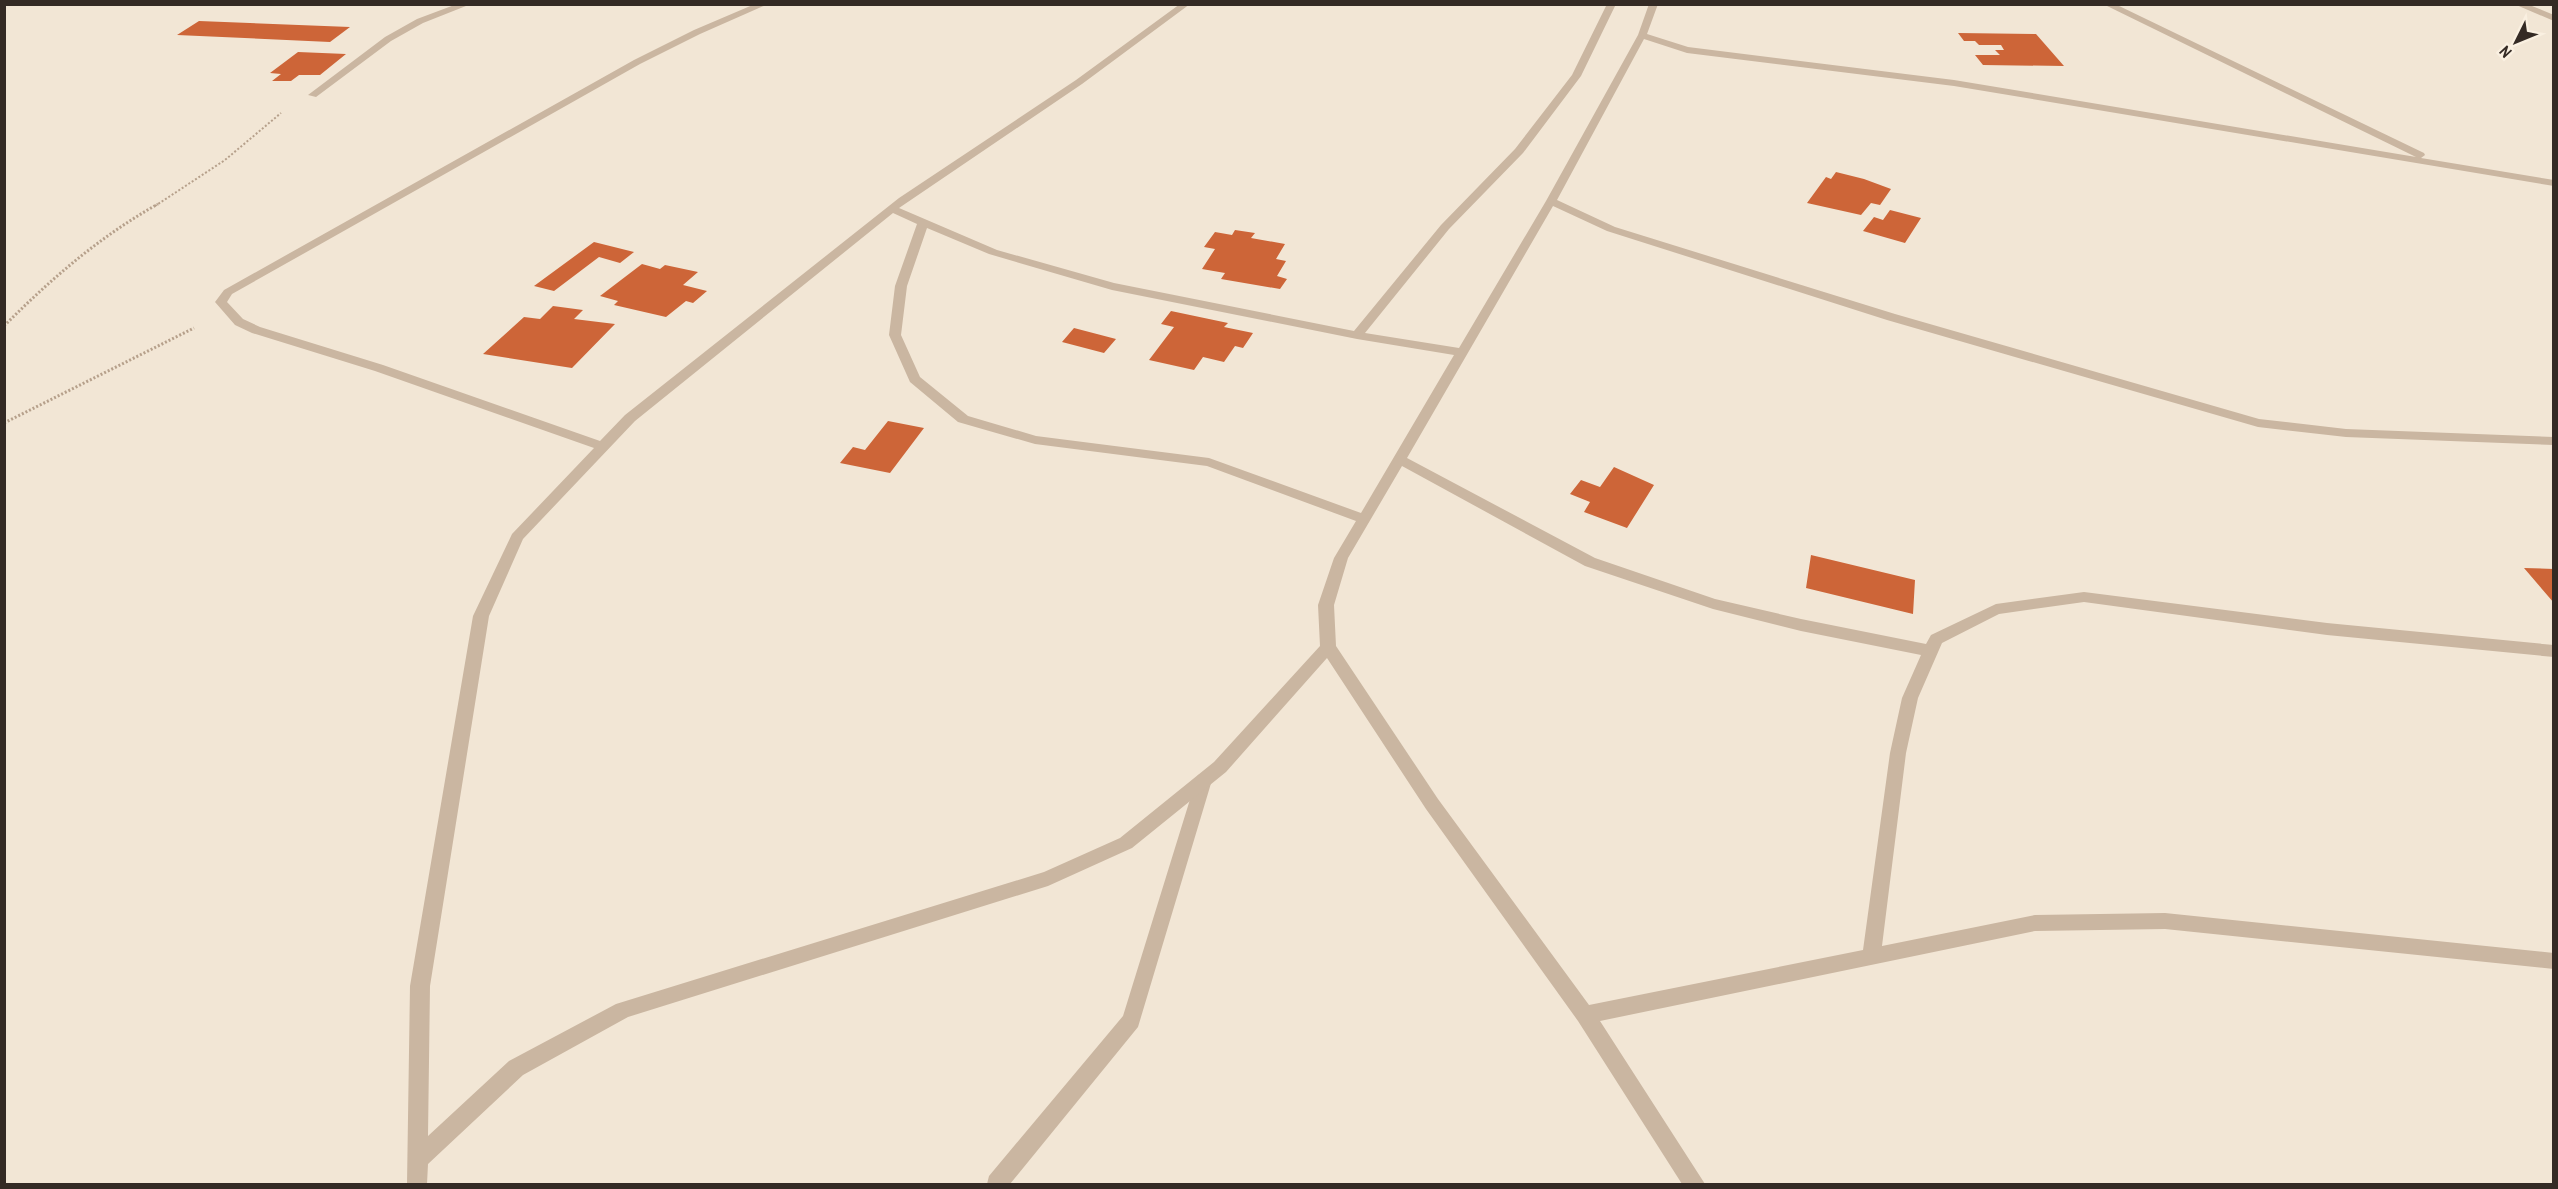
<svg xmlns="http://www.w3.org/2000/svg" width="2558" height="1189" viewBox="0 0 2558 1189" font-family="'Archivo Narrow',sans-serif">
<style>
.building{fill:#cd6538}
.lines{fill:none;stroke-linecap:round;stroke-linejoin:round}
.path-far1{stroke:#b6a08b;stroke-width:2;stroke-dasharray:2 2;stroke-linecap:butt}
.path{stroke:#b6a08b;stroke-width:3;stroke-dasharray:2 2;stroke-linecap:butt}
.service{fill:#cab6a1;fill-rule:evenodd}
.minor{fill:#cab6a1;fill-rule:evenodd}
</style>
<rect width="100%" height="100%" fill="#f2e6d5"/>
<!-- building -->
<path class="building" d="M199 21 350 27 330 42 177 35Z
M1958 33 2036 34 2064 66 1983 65 1975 55H2000L1995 50H2004L2001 45H1979L1975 41H1964Z
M298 52 346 54 320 75H299L291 81H272L281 74 270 73Z
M1836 172 1864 179 1891 189 1880 205 1871 203 1861 215 1807 203 1826 177 1831 179Z
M1890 210 1921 218 1905 243 1863 231 1874 217 1883 220Z
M1235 230 1255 233 1251 238 1285 244 1276 259 1286 261 1277 276 1287 279 1280 289 1221 279 1225 273 1202 269 1215 249 1204 247 1215 232 1232 235Z
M594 242 634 252 620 263 599 257 554 291 534 286Z
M642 264 660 269 665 265 698 272 683 285 707 291 693 303 686 301 666 317 614 305 618 301 600 296Z
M553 306 583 310 574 319 615 324 572 368 483 354 524 317 540 319Z
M1171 311 1228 323 1224 327 1253 333 1243 348 1235 346 1224 362 1203 357 1194 370 1149 360 1174 327 1161 324Z
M1074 328 1116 339 1104 353 1062 342Z
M888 421 924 428 890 473 840 463 853 447 865 450Z
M1614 467 1654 485 1627 528 1584 512 1590 502 1570 494 1581 480 1600 487Z
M1811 555 1915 580 1913 614 1806 588Z
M2524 568 2554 569V603Z"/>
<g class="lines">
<!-- path-far1 -->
<path class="path-far1" d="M155 206 225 160 281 113"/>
<!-- path -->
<path class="path" d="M4 326C51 279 99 237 158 204
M4 423 194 328"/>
<!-- service -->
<path class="service" d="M1204 773 1210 775 1212 780 1138 1027 1010 1184H987L989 1176 1123 1016 1196 780 1198 775Z"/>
<!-- minor -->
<path class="minor" d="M457 4H471L423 23 391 41 316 97 308 95 385 37 417 19Z
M755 4H768L700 34 640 64 232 294 227 302 243 319 260 327 383 365 600 441 625 415 899 198 1076 80 1180 4H1190L1082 84 899 208 997 250 1114 283 1354 331 1441 225 1515 149 1572 75 1607 4H1616L1581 76 1523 153 1449 229 1365 333 1459 348 1546 201 1638 35 1649 4H1658L1647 34 1688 47 1954 80 2416 157 2103 4H2115L2424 153 2425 155 2421 158 2554 180V186L1954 86 1687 53 1644 39 1557 200 1615 227 1895 314 2259 419 2346 429 2554 437V445L2346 437 2258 427 1887 320 1607 231 1553 206 1407 458 1595 558 1715 599 1801 619 1926 644 1931 635 1996 604 2084 592 2327 623 2554 645V657L2327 635 2084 602 1999 614 1942 643 1918 698 1906 753 1882 946 2035 915 2165 913 2554 953V969L2165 929 2035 931 1600 1021 1705 1184H1682L1578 1021 1426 809 1327 658 1226 772 1132 848 1048 886 628 1017 523 1075 428 1164 427 1184H407L410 986 473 616 512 534 594 448 375 371 252 333 235 325 215 302 224 290 634 60 694 30ZM893 213 917 224 895 286 889 335 910 382 958 422 1035 444 1207 466 1356 521 1334 558 1318 605 1320 646 1214 762 1120 838 1044 872 616 1004 509 1061 428 1136 430 986 489 616 523 539 635 421ZM927 228 989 254 1112 290 1357 339 1454 355 1361 513 1209 458 1036 436 968 416 920 377 901 335 907 286ZM1402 466 1585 566 1713 609 1801 631 1921 655 1902 698 1890 753 1863 950 1589 1005 1438 799 1336 646 1334 605 1348 558Z
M2514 4H2527L2554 15V21Z"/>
</g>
<!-- border -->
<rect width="2558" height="1189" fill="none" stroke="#342a24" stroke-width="12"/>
<!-- north arrow -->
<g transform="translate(2516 42) rotate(227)" stroke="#faf0e1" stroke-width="4.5" paint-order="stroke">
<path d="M0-4.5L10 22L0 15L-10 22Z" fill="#342a24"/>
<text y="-9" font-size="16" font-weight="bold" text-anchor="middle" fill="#342a24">N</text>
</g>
</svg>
